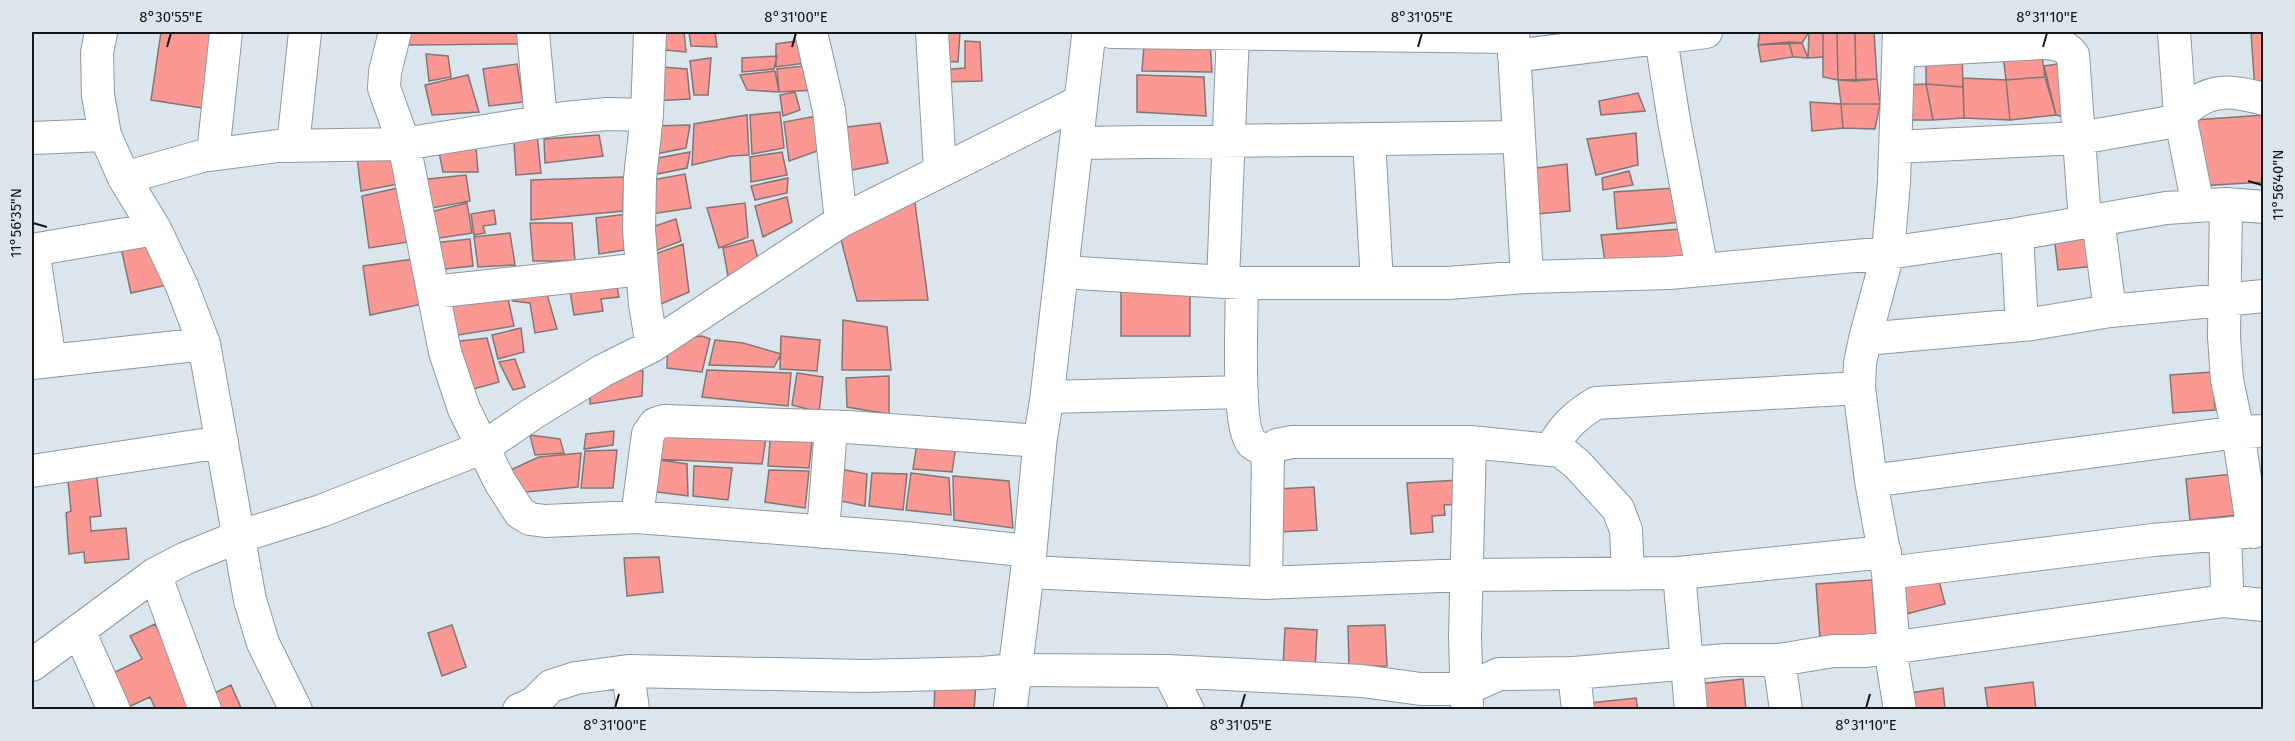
<svg xmlns="http://www.w3.org/2000/svg" width="2295" height="741" viewBox="0 0 2295 741" font-family="'Fira Sans',sans-serif">
<style>
.building{fill:#fb9893;stroke:#827574;stroke-width:1.5}
.lines{fill:none;stroke-linecap:round;stroke-linejoin:round}
.minor-casing{stroke:#8e989f;stroke-width:34}
.tertiary-casing{stroke:#8e989f;stroke-width:35}
.minor{stroke:#fff;stroke-width:32}
.tertiary{stroke:#fff;stroke-width:33}
.ticks{fill:none;stroke:#14171a;stroke-width:2}
.neatline{fill:none;stroke:#14171a;stroke-width:2}
.ticks-label{font-size:15px;text-anchor:middle;fill:#14171a}
</style>
<rect width="100%" height="100%" fill="#dbe5ed"/>
<!-- building -->
<path class="building" d="M161 32H214L202 108 151 100Z
M409 32H518V44L408 45Z
M655 32H684L686 52 655 49Z
M689 32H715L717 47 691 46Z
M941 32H960L958 62 939 61Z
M1760 32H1809L1802 43 1758 45Z
M1809 32H1823V57L1808 58Z
M1823 32H1837L1838 80 1823 77Z
M1837 32H1855L1856 81 1838 80Z
M1855 32H1874L1877 79 1856 81Z
M2251 32H2264V91H2255Z
M811 39 813 62 776 67V44Z
M965 41 980 42 982 81 940 82 941 70 965 68Z
M1210 42 1212 72 1142 71 1144 45Z
M1789 42 1802 43 1808 58 1793 57Z
M1789 42 1793 57 1761 62 1758 45Z
M2041 50 2045 77 2006 80 2003 55Z
M1962 53 1963 87 1926 84V56Z
M426 54 448 56 451 77 429 81Z
M777 56 774 69 742 72V58Z
M711 58 708 95H694L690 61Z
M517 64 523 102 489 106 483 69Z
M2058 64 2069 119 2056 115 2044 66Z
M813 65 814 90 779 92 777 69Z
M662 67 687 69 690 99 652 101Z
M775 71 779 92 747 90 740 75Z
M468 75 479 112 432 115 425 85Z
M1137 75 1204 77 1206 116 1137 112Z
M2045 77 2056 115 2010 120 2006 80Z
M1963 78 2006 80 2010 120 1964 118Z
M1877 79 1880 104H1841L1838 80Z
M1926 84 1963 87 1964 118 1933 120Z
M1926 84 1933 120H1903L1906 85Z
M795 92 800 110 783 116 780 95Z
M1638 93 1645 111 1601 115 1599 101Z
M1810 102 1841 104 1843 128 1812 131Z
M1841 104H1880L1875 129 1843 128Z
M780 112 784 148 752 154 750 115Z
M747 115 749 155 731 156 692 165 694 124Z
M2264 115V182L2198 186 2194 120Z
M816 116 823 149 789 161 784 122Z
M880 123 888 163 842 172 839 128Z
M536 124 541 173 516 175 513 126Z
M690 125 686 148 650 155 652 126Z
M1636 133 1638 165 1596 175 1587 139Z
M599 135 603 156 545 163 544 139Z
M475 136 478 172H443L437 142Z
M356 148H396L404 183 361 191Z
M690 152 687 168 647 176 648 160Z
M782 152 787 175 751 182 750 157Z
M1567 164 1570 211 1537 214 1530 169Z
M1629 171 1633 185 1603 190 1602 178Z
M685 174 691 208 651 214 646 181Z
M466 175 470 201 427 209 419 180Z
M624 177 623 211 531 220V180Z
M788 178 787 193 755 200 751 186Z
M402 187 415 241 369 248 362 196Z
M1675 188 1680 222 1617 229 1614 192Z
M914 196 928 300 857 301 838 228Z
M787 197 792 222 763 237 755 206Z
M467 203 472 233 433 239 430 212Z
M745 203 748 237 719 248 707 208Z
M494 210 496 224 483 226 485 233 474 235 471 214Z
M627 214 624 250 599 254 596 218Z
M676 219 681 241 647 254 646 229Z
M530 223H572L575 261H533Z
M1681 229 1687 256 1606 268 1601 235Z
M2091 231 2095 266 2058 270 2054 235Z
M510 233 515 265 478 267 474 237Z
M148 237 171 284 131 293 120 243Z
M470 239 473 266 436 270 433 243Z
M753 240 759 263 728 276 723 248Z
M683 244 689 292 654 307 647 257Z
M421 258 427 303 370 315 363 266Z
M615 276 619 297 601 299 603 311 574 315 568 279Z
M544 284 557 329 535 333 530 303 513 301 512 288Z
M1121 289H1190V336H1121Z
M506 290 514 326 452 336 445 297Z
M843 320 887 327 891 370H842Z
M521 328 524 352 498 359 492 335Z
M702 336 710 339 702 372 667 368 668 341Z
M781 336 820 340 817 371 780 369Z
M487 338 499 382 473 389 452 342Z
M715 340 743 343 781 354 774 367 709 365Z
M515 359 525 387 513 390 499 362Z
M707 370 791 373 788 406 702 397Z
M616 371H643L642 396 590 404V384Z
M2212 372 2215 410 2173 413 2170 375Z
M797 373 823 377 819 412 792 405Z
M889 376V414L847 407 846 378Z
M670 427 767 431 762 464 653 459Z
M771 429 813 432 809 468 768 466Z
M614 431 613 445 584 449 586 434Z
M530 435 560 439 564 453 535 455Z
M918 437 957 439 952 472 913 469Z
M617 450 613 488H581L585 451Z
M581 453 578 487 516 493 504 473 539 457Z
M653 459 687 464 688 496 650 491Z
M694 466 732 468 728 500 693 496Z
M96 468 101 516 90 517 91 531 126 528 129 559 85 563 84 552 69 554 66 513 71 511 67 470Z
M840 469 867 474 865 506 836 500Z
M769 470 809 471 805 508 765 502Z
M872 473 907 474 903 510 869 506Z
M911 473 949 478 951 515 906 510Z
M2233 474 2238 515 2190 520 2186 479Z
M953 476 1009 481 1013 528 954 520Z
M1460 480 1462 504 1444 505 1445 515 1432 516 1433 532 1411 534 1407 483Z
M1314 487 1317 530 1280 532 1277 489Z
M659 557 663 592 627 596 624 558Z
M1938 577 1945 604 1906 614 1898 586Z
M1872 580 1877 648 1821 652 1816 584Z
M155 624 197 710H156L150 697 124 709 107 676 142 659 130 636Z
M452 625 466 667 442 676 428 633Z
M1385 625 1387 666 1349 667 1348 626Z
M1285 628 1317 630 1315 670 1283 668Z
M1743 679 1746 710H1700L1698 684Z
M935 682 976 683 974 710H934Z
M2033 682 2036 710H1988L1985 688Z
M231 685 242 710H212L206 697Z
M1943 688 1945 710H1912L1910 693Z
M1636 698 1638 710H1591L1590 703Z"/>
<g class="lines">
<defs>
<path id="minor" d="M101 32 97 53 98 95 105 135 124 178 155 229 182 286 204 344 250 600 263 643 296 710
M395 32 385 72 384 88 404 144 445 352 464 409 500 482 520 513 530 519 545 521 637 517 905 538 1030 551
M533 32 541 121
M650 32 647 115 640 178 639 230 645 304 652 346
M811 32 829 110 841 221
M932 32 940 170
M1111 32 1513 37
M1513 32 1527 277
M1660 32 1674 121 1702 270
M1899 32 1894 182 1888 253 1865 339 1860 363 1859 388 1871 481 1888 573 1893 639 1890 648 1900 710
M2174 32 2180 115 2198 206
M1899 51 2041 43C2055 44 2064 44 2073 55L2085 222
M1514 56 1706 32
M32 138 105 135
M1369 139 1377 283
M1077 143 1519 137
M293 146 305 32
M1895 147 2080 138 2165 123C2177 119 2185 109 2196 102 2219 87 2239 93 2264 99
M213 154 226 32
M124 178 202 156 278 146 404 144 565 118 607 114 647 115
M2098 219 2110 311
M2017 234 2022 325
M32 250 155 229
M33 250 50 361
M1062 272 1242 283H1448L1527 277 1669 273 1888 253 2017 234 2166 208 2226 204 2264 207
M1223 281 1233 32
M1242 283C1242 310 1236 426 1252 443 1256 447 1264 449 1268 452
M433 292 642 269
M1865 339 2032 324 2110 311 2264 296
M32 363 204 344
M1047 397 1242 392
M1552 448C1563 427 1576 415 1596 403L1859 388
M32 471 222 442
M1871 481 2238 432 2227 380 2224 337 2226 204
M637 517 648 434 655 424 664 421 847 427 1040 441
M823 532 831 428
M2253 532 2238 432 2264 431
M1027 572 1266 583 1466 575 1679 573 1885 552
M1679 573 1691 710
M1888 573 2153 540 2225 534
M155 574 205 710
M1266 583 1268 452 1277 445 1292 442H1470L1561 451 1577 464 1618 509 1626 530 1628 574
M2224 601 2227 586 2225 534 2245 532
M79 631 114 710
M1779 660 1786 710
M32 665 155 574 186 558 238 537 321 511 484 447 535 412 602 371 652 346 841 221 1081 101
M628 671 633 710
M1168 671 1188 710
M1574 673 1578 710
M1467 708 1465 636 1470 442
M519 710 534 703 551 686 576 678 628 671 864 676 982 673 1015 670 1168 671 1362 681 1421 689H1466L1499 674 1574 673 1726 660H1779L1833 651H1864L1890 648 2224 601 2264 605"/>
<path id="tertiary" d="M1010 710 1030 551 1040 441 1047 397 1089 32"/>
</defs>
<!-- minor casing -->
<use href="#minor" class="minor-casing"/>
<!-- tertiary casing -->
<use href="#tertiary" class="tertiary-casing"/>
<!-- minor -->
<use href="#minor" class="minor"/>
<!-- tertiary -->
<use href="#tertiary" class="tertiary"/>
</g>
<!-- ticks -->
<path class="ticks" d="M167 47 171 33M792 47 796 33M1418 47 1422 33M2043 47 2047 33M2248 181 2262 185M33 223 47 227M615 708 619 694M1241 708 1245 694M1866 708 1870 694"/>
<!-- border -->
<rect width="2295" height="741" fill="none" stroke="#dbe5ed" stroke-width="66"/>
<rect x="33" y="33" width="2229" height="675" class="neatline"/>
<g class="ticks-label">
<text x="171" y="22">8°30'55"E</text>
<text x="796" y="22">8°31'00"E</text>
<text x="1422" y="22">8°31'05"E</text>
<text x="2047" y="22">8°31'10"E</text>
<text transform="translate(2278 185) rotate(-90)" y="5">11°56'40"N</text>
<text transform="translate(16 223) rotate(-90)" y="5">11°56'35"N</text>
<text x="615" y="730">8°31'00"E</text>
<text x="1241" y="730">8°31'05"E</text>
<text x="1866" y="730">8°31'10"E</text>
</g>
</svg>
